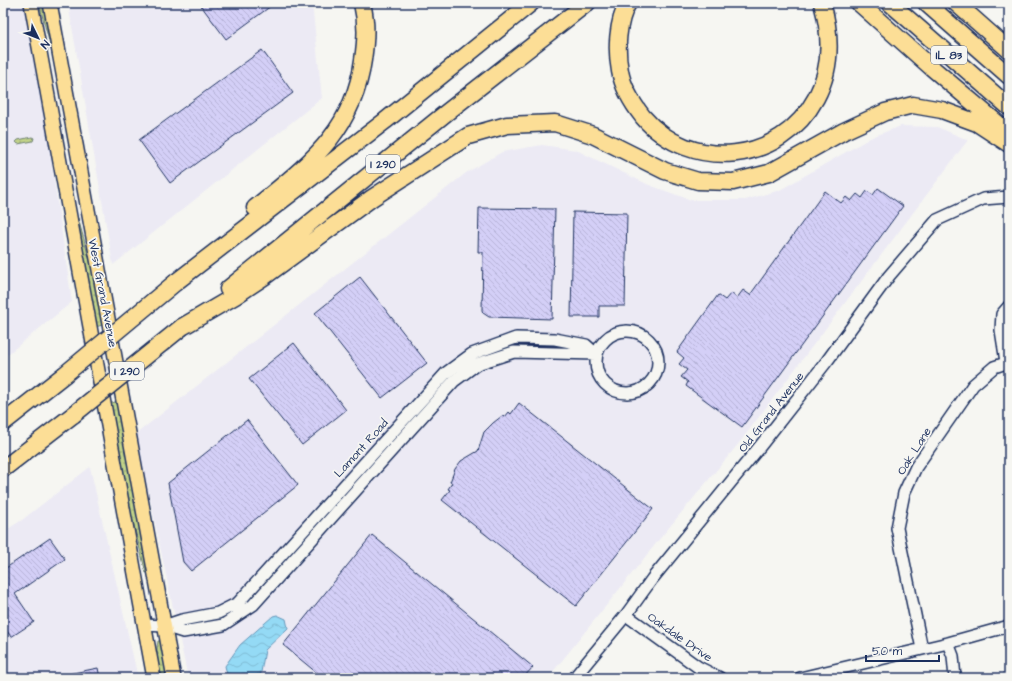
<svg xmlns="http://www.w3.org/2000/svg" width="1012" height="681" viewBox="0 0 1012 681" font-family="'Architects Daughter',sans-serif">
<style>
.built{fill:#eceaf4}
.grass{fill:url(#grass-dots);stroke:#6e8173}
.water{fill:url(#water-waves);stroke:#6496b9}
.building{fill:url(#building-back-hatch);stroke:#1b2f5e}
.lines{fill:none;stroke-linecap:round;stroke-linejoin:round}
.minor-casing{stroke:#1b2f5e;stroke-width:14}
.major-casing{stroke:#1b2f5e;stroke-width:16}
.highway-casing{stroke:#1b2f5e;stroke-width:19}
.minor{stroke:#f6f6f2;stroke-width:11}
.major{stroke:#fcde96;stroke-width:13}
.highway{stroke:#fcde96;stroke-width:16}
.highway-bridge-casing{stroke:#1b2f5e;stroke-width:19;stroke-linecap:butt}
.highway-bridge{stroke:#fcde96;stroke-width:16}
.labels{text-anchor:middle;stroke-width:3.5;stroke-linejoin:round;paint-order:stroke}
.shield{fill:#f6f6f2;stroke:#5d6b8a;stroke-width:1}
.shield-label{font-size:11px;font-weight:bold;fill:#1b2f5e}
.street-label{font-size:12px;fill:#1b2f5e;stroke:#f6f6f2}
</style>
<defs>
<pattern id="grass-dots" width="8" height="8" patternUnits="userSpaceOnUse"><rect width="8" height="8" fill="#c2d388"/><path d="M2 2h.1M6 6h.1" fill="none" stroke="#a6b578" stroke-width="1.8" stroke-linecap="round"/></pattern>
<pattern id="water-waves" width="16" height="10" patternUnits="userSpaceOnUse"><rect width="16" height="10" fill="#94daf5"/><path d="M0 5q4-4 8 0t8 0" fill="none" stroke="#7fbbd4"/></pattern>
<pattern id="building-back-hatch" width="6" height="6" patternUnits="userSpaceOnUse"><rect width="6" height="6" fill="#d4cff7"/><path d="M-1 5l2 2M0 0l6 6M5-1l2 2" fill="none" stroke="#b5b2d6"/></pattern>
</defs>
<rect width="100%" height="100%" fill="#f6f6f2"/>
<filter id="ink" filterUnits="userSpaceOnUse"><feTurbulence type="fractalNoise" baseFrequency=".025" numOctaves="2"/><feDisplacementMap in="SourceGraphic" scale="8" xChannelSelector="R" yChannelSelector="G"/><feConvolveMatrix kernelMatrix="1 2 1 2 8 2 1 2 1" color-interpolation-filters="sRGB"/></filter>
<g filter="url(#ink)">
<!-- built -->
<path class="built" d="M3 3H25L42 97 72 302 3 358Z
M68 3H312L322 98 113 265Z
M901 126 937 127 968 140 740 442 662 536 548 678H188L136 434 466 173 502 152 542 145 576 150 649 185 691 200H745L780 190 872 137Z
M90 467 138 678H3V532L22 520Z"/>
<!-- grass -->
<path class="grass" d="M39 3H44L52 48 51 49Z
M32 137 34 138 33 141 18 144 16 142 18 140Z
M78 218 94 276 102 325 96 327 76 219Z
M117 401 148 572 146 573 129 506 110 404Z
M158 641H161L167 678H162C159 665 155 654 158 641Z"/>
<!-- water -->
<path class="water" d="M277 615 286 619 288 628 265 650 260 678H228L225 666 240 645 273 616Z"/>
<!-- building -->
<path class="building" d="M199 3H275L226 39Z
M262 50 293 93 170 183 139 140Z
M878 188 903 206 742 427 686 386 688 382 681 377 687 370 679 364 684 358 677 352 718 295 725 300 731 293 737 298 743 290 750 295 825 191 841 203 846 197 851 201 857 194 862 198 867 191 873 195Z
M479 208 555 209 552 319 489 317 483 313 482 310 483 252H478Z
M573 212 627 213 625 306H599V317H571Z
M360 277 427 363 382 398 315 313Z
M294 343 346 410 302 445 249 379Z
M519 403 653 509 576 606 442 500 450 490 448 489 452 483 450 482 455 469 461 461 478 451 484 432 493 423 502 416 505 417 509 412 511 414Z
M247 420 298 485 191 571 183 562 168 483Z
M372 535 533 667 523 678H323L283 645Z
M50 538 65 559 15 594 34 622 11 637 3 625V570Z
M98 668 100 678H68V674Z"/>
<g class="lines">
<defs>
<path id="minor" d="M596 362a31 31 0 1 1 62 0a31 31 0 1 1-62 0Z
M1006 362 1001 330 1002 314 1009 306
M626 615 698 667 720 678
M144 625 164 626 183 632 223 625 253 605 454 381 477 364 514 352 596 354
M164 626 182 620 218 613 238 603 446 373 472 354 516 338 555 339 586 345 596 354
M948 643 953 656 955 678
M922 649 897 528 904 493 916 467 973 385 994 367 1009 362
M574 678 626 615 652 579 761 445 827 361 889 276 937 220 983 199 1009 197
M800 678 948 643 1009 626"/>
<path id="major" d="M31 3 154 678
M50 3 174 678"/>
<path id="highway" d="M628 3C617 22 616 50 620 71 623 88 632 103 643 117 691 173 781 164 816 98 832 68 831 34 822 3
M859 3 931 67 1009 133
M890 3 1009 107
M926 3 1009 76
M956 3 1009 50
M255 208C308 164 353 133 363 60 366 39 367 24 362 3
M176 282 385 121 531 3
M228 289 446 113 587 3
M182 327 235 296 265 276 372 198 468 136 507 125 555 123 593 135 665 171 698 181 733 182 769 173 844 131 885 112 913 105 942 110 977 123 1009 144
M3 423 64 375
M3 469 73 415"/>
</defs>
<!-- minor casing -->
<use href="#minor" class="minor-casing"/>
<!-- major casing -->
<use href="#major" class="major-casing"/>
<!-- highway casing -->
<use href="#highway" class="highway-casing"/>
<!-- minor -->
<use href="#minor" class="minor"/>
<!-- major -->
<use href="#major" class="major"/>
<!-- highway -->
<use href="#highway" class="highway"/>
<defs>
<path id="highway-bridge" d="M64 375 176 282
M73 415 182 327"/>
</defs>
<!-- highway-bridge casing -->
<use href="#highway-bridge" class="highway-bridge-casing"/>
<!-- highway-bridge -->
<use href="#highway-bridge" class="highway-bridge"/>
</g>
</g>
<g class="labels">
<!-- shield labels -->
<g class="shield">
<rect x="931" y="46" width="36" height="18" rx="3"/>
<rect x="366" y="155" width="34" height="18" rx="3"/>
<rect x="110" y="362" width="34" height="18" rx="3"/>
</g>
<g class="shield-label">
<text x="949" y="59">IL 83</text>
<text x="383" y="168">I 290</text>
<text x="127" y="375">I 290</text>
</g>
<!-- street labels -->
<g class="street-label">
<text transform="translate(103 293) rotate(79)" y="4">West Grand Avenue</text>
<text transform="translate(771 412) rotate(-52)" y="4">Old Grand Avenue</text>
<text transform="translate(361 448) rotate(-48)" y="4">Lamont Road</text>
<text transform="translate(914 451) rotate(-58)" y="4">Oak Lane</text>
<text transform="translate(680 637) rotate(35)" y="4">Oakdale Drive</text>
</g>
</g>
<!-- margin -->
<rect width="1012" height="681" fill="none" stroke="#f6f6f2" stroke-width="16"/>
<rect x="8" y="8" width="996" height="665" fill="none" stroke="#1b2f5e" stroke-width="1.5" filter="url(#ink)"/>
<!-- north arrow -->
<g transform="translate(38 38) rotate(133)" stroke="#f6f6f2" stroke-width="3" paint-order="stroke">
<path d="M0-3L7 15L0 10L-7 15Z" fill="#1b2f5e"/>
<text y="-6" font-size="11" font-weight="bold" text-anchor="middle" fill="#1b2f5e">N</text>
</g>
<!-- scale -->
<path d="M866 655v6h73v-6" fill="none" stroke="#1b2f5e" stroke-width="2"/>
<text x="872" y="655" font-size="12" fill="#1b2f5e" stroke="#f6f6f2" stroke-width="3" paint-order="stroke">50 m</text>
</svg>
